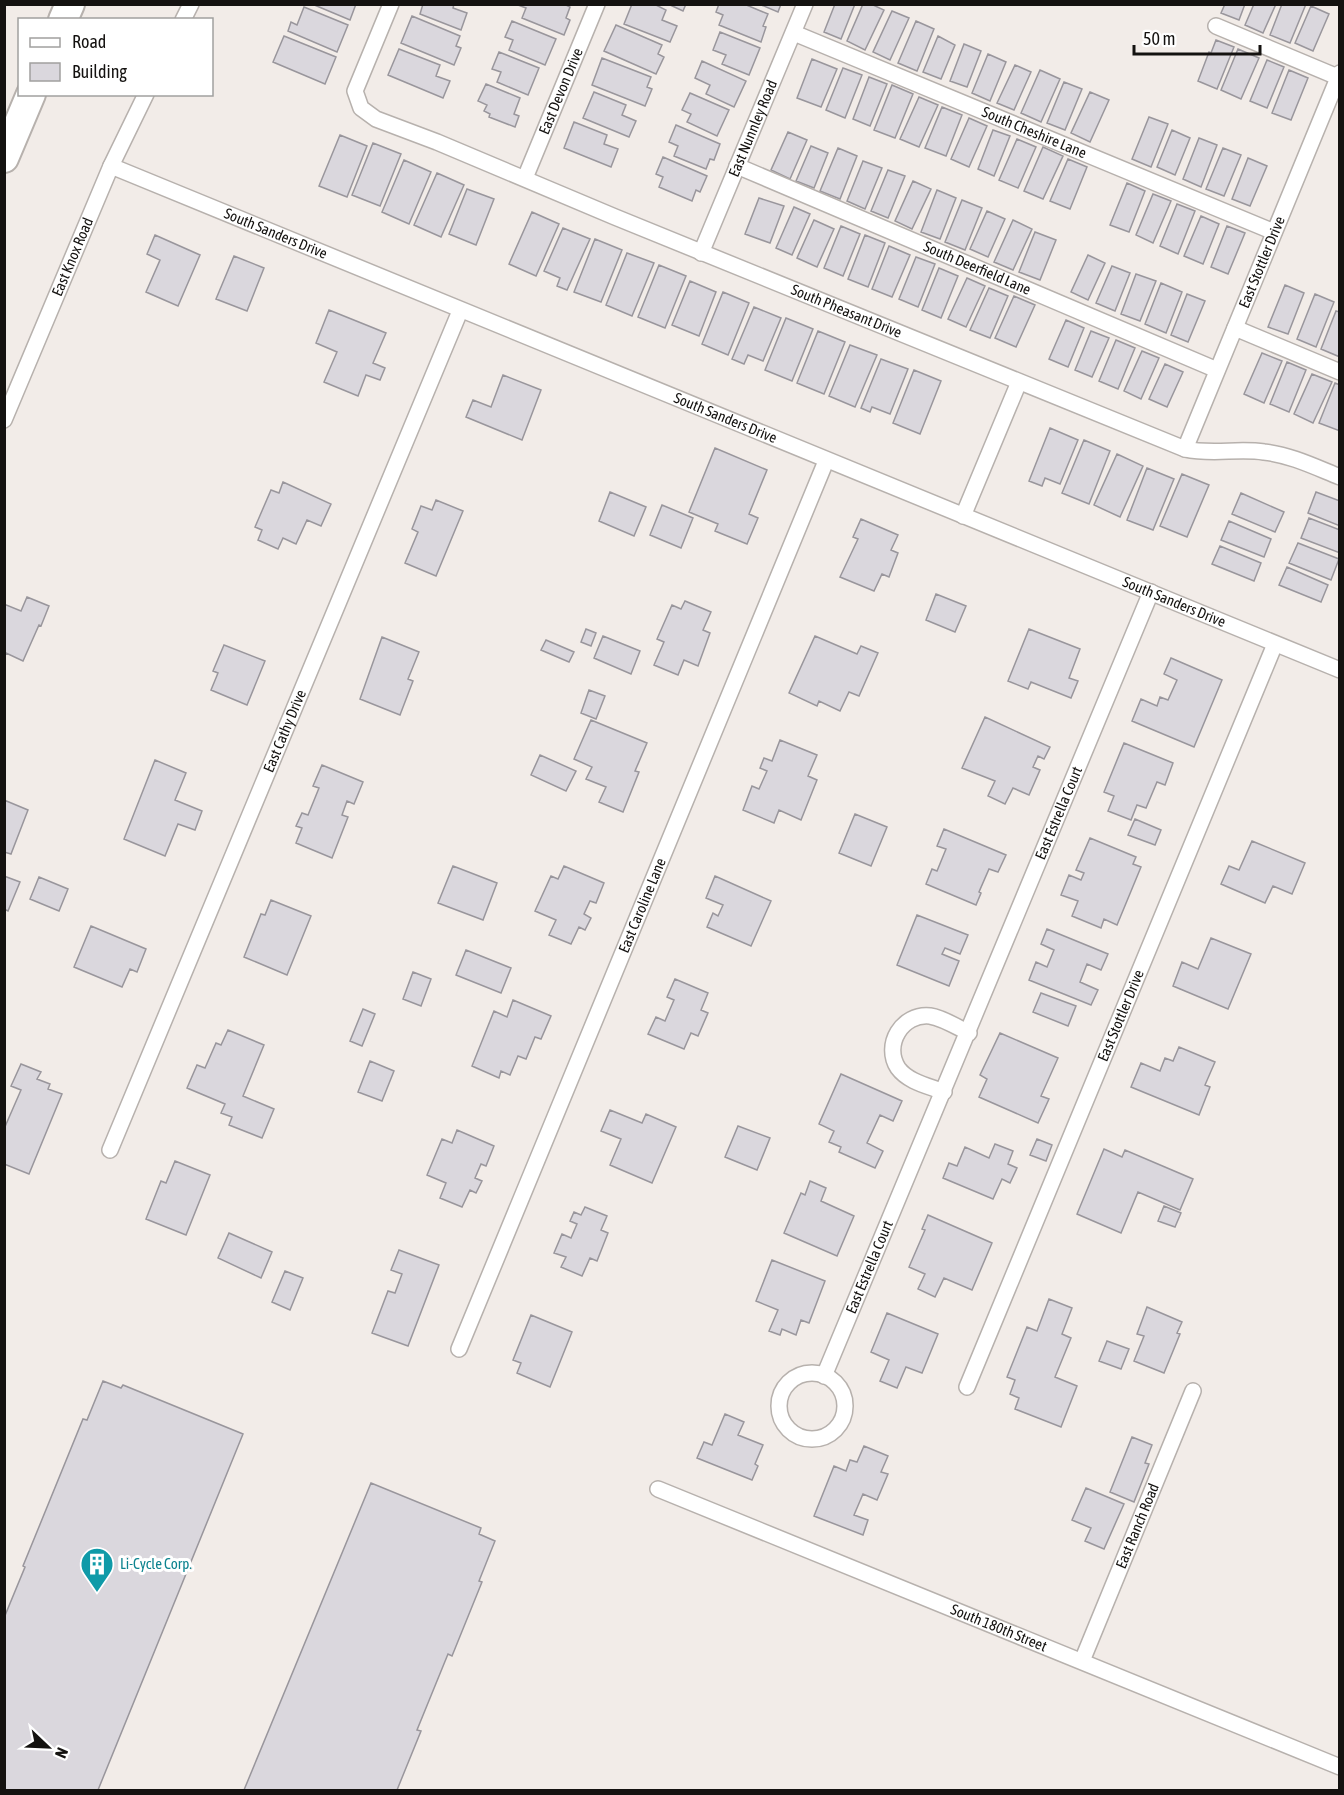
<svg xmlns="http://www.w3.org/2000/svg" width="1344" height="1795" viewBox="0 0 1344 1795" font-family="'Asap Condensed',sans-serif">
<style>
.building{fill:#dad7dd;stroke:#99969c;stroke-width:1.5}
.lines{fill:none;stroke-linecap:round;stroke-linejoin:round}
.minor-casing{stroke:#b7b1ad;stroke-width:18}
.motorway-casing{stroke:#b7b1ad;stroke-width:32}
.minor{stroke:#fff;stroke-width:15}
.motorway{stroke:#fff;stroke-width:28}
.labels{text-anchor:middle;stroke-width:6;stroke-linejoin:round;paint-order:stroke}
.street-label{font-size:15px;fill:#141210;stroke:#fff}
.culture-label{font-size:15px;fill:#0d838f;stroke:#fff;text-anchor:start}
</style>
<rect width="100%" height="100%" fill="#f2ece8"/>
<!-- building -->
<path class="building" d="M312 4H356L350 20Z
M423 4H454L453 8 467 13 461 30 420 14Z
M564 4 570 7 566 18 570 20 564 35 522 18 526 8 518 5Z
M632 4H654L666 10 662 20 677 26 670 42 624 24Z
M668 4H686L683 11Z
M719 4H744L768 14 763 26 766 27 761 42 719 25 723 15 716 12Z
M759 4H781L778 12Z
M835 4H855L841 39 824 32Z
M863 4H871L884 10 865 50 847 41Z
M1225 4H1245L1239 20 1221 13Z
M1254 4H1276L1263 33 1245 25Z
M1282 4H1306L1290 43 1270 35Z
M1311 6 1329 14 1313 51 1295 43Z
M304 7 348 25 337 52 288 31 291 22 297 25Z
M892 11 909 18 890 60 873 52Z
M412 16 460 36 456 46 461 48 454 65 401 43Z
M512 21 556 39 545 65 509 50 513 40 505 37Z
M916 21 934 29 917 71 898 63Z
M616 25 662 45 658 54 664 57 656 74 604 51Z
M720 32 760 48 749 75 722 64 726 55 713 50Z
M284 36 336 57 325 84 273 62Z
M938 36 955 45 941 79 923 72Z
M1216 40 1234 47 1217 89 1198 81 1209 52 1211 53Z
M964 44 981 51 967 87 950 81Z
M399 49 440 65 436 76 450 81 443 98 388 75Z
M1238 49 1259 58 1241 99 1221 90Z
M499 52 539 68 528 95 497 82 501 72 492 69Z
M988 54 1006 62 990 101 972 93Z
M602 58 651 77 647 87 652 89 645 106 592 85Z
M812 59 837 69 821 107 797 98Z
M1267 60 1284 67 1267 108 1250 101Z
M702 61 746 81 734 107 706 94 710 85 695 78Z
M1015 65 1031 72 1014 110 997 103Z
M843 68 862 75 845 118 826 110Z
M1040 70 1060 79 1041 122 1021 113Z
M1289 70 1308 78 1291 120 1272 113Z
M869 77 887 84 870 126 853 119Z
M1064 82 1082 89 1065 130 1047 123Z
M486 84 520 98 514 114 519 116 515 127 489 117 490 114 484 111 487 105 478 101Z
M892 85 913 94 895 138 874 130Z
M594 92 626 105 622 115 636 121 629 137 583 118Z
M1090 92 1109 100 1090 142 1071 133Z
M690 93 729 110 717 136 687 122 691 114 682 110Z
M919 97 938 105 919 147 900 139Z
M942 107 962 115 946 156 925 148Z
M1149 117 1168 124 1151 167 1132 159Z
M969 118 987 126 969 167 951 159Z
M574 122 607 135 604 144 618 149 611 167 564 148Z
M676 125 720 144 714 160 710 159 706 169 674 156 678 146 669 142Z
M993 130 1010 136 994 176 978 169Z
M1172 130 1190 138 1175 175 1157 167Z
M788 132 807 140 790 179 771 170Z
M340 135 367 146 347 197 319 186Z
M1199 138 1217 145 1201 187 1183 179Z
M1017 139 1036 147 1018 188 999 180Z
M373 143 401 154 380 206 352 195Z
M811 146 828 153 814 188 796 181Z
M1043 147 1063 156 1043 199 1024 191Z
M838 148 857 156 840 199 820 191Z
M1223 148 1241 155 1224 196 1206 189Z
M663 157 707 176 700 192 696 190 692 201 659 187 663 177 656 174Z
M1248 158 1267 166 1250 206 1232 199Z
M1068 159 1087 167 1070 209 1050 201Z
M404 160 431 172 409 224 382 212Z
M863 161 882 168 865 209 847 201Z
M888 170 905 176 888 218 871 211Z
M437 173 464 185 441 237 414 225Z
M913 181 931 189 912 229 895 221Z
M1127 183 1145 191 1129 232 1110 225Z
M467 189 494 199 476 245 449 234Z
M937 190 956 198 940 239 921 232Z
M1153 194 1171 201 1153 243 1136 235Z
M759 198 784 206 770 243 745 234Z
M962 200 982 208 965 250 945 242Z
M1177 204 1195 211 1178 254 1160 246Z
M794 207 810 214 792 255 776 248Z
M987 211 1005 219 988 257 970 249Z
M532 212 559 224 536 276 509 264Z
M1201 216 1219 224 1203 264 1184 256Z
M814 220 834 229 817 267 797 258Z
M1013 220 1032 229 1013 270 994 262Z
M841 226 860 234 843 276 824 268Z
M1227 226 1245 233 1228 274 1211 267Z
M563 228 590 239 567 290 557 286 560 278 544 271Z
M1035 232 1056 240 1040 280 1019 272Z
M155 235 200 255 178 306 146 292 160 260 147 254Z
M865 235 885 243 868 287 848 279Z
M595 239 622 250 601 302 574 292Z
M889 246 910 255 892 297 872 289Z
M627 253 654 263 632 316 606 305Z
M1088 255 1105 263 1088 300 1071 292Z
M234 256 264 268 247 311 216 299Z
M916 257 935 264 918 307 899 299Z
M659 265 686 276 665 328 638 317Z
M1112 266 1130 273 1115 311 1096 303Z
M939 268 958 276 941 318 922 310Z
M1136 274 1156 281 1140 321 1121 314Z
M967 278 985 286 966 327 948 319Z
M690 281 716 292 699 336 672 325Z
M1161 283 1182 292 1166 333 1145 324Z
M1285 285 1304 293 1288 334 1268 327Z
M989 288 1008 296 990 338 970 330Z
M723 292 749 303 728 355 702 344Z
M1187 294 1205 301 1188 342 1171 335Z
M1315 294 1334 302 1316 347 1297 339Z
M1014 296 1035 305 1016 347 995 338Z
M754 307 781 318 763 361 748 355 744 364 732 359Z
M329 310 386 333 373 363 385 368 380 380 366 375 358 396 324 382 337 352 316 343Z
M1336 311 1340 312V357L1321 349Z
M786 318 813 329 792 381 765 370Z
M1066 320 1084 328 1068 367 1049 359Z
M818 331 845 342 824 394 797 383Z
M1091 331 1109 338 1092 377 1075 370Z
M1116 340 1135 348 1118 389 1099 381Z
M850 345 877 355 855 407 829 396Z
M1142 351 1159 358 1141 399 1124 391Z
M1262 353 1282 361 1264 403 1244 394Z
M881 359 908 369 890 414 872 407 870 412 861 408Z
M1287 362 1306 370 1289 412 1270 404Z
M1165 364 1183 372 1167 407 1149 399Z
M914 370 941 381 920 434 893 423Z
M1312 374 1332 382 1313 423 1294 414Z
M503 375 541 390 522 440 466 417 473 400 491 407Z
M1335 383 1340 385V431L1319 423Z
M1050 428 1078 440 1060 484 1045 478 1042 486 1029 481Z
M1084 440 1110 451 1089 504 1062 493Z
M715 448 767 470 749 514 758 518 747 544 715 531 718 524 689 512Z
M1117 454 1143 466 1120 517 1094 505Z
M1147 468 1174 479 1153 530 1127 520Z
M1182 474 1209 485 1187 537 1160 526Z
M283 482 331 504 321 526 307 520 296 544 283 538 278 549 258 540 262 530 255 527 271 490 279 493Z
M610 492 646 507 634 536 599 521Z
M1316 492 1340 501V526L1308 513Z
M1241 493 1284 512 1275 532 1232 514Z
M436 500 463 511 436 576 405 563 418 532 412 529 421 506 432 510Z
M662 505 693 518 681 548 650 535Z
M1309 518 1340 530V553L1301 538Z
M861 519 898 535 891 550 898 553 889 577 882 574 874 591 840 577 858 539 853 537Z
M1229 521 1271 539 1264 557 1221 540Z
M1298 543 1339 559 1331 580 1289 563Z
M1220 546 1261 563 1254 581 1212 564Z
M1287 567 1328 585 1321 602 1279 585Z
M936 594 966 606 955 632 926 620Z
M27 597 49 606 41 626 39 625 23 661 6 653 4 656V604L21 611Z
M685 601 711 612 703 630 710 633 698 666 684 660 678 675 654 665 664 642 657 639 672 605 681 609Z
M586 629 596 633 591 646 581 642Z
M1029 629 1080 649 1069 678 1078 681 1071 698 1031 682 1028 689 1008 681Z
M603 636 640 651 631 674 594 658Z
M815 636 857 654 861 646 878 653 859 696 849 692 840 711 819 701 817 706 789 693Z
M382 637 419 652 408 679 413 681 400 715 360 699Z
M546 640 574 652 569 662 541 650Z
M224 645 265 661 247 705 211 690 218 673 213 671Z
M1171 658 1222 680 1194 747 1132 721 1141 699 1157 706 1160 697 1168 700 1177 680 1164 674Z
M589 690 605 696 596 719 581 713Z
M985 717 1050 747 1044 759 1038 756 1033 767 1040 770 1029 795 1013 788 1005 804 988 796 995 781 962 768Z
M591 720 647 743 635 771 639 772 623 812 599 802 606 787 586 779 592 767 574 759Z
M780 740 817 755 808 776 817 780 801 820 779 810 774 823 743 810 752 786 759 789 767 771 760 768 764 758 772 761Z
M1124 743 1173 763 1165 785 1157 782 1146 808 1137 805 1131 820 1108 811 1114 796 1104 792Z
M540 755 576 771 566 791 531 775Z
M155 760 186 773 175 800 202 811 195 830 178 824 165 856 124 839Z
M322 765 363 782 354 804 347 801 342 815 348 817 332 858 296 843 302 828 296 826 302 813 308 815 319 788 313 786Z
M4 800 28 810 11 854 4 852Z
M855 814 887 827 871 866 839 853Z
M1135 819 1161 830 1155 845 1128 835Z
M944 829 1006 855 998 872 989 869 979 892 981 893 976 905 926 884 932 869 937 871 946 849 937 846Z
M1090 838 1136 857 1133 864 1141 867 1117 925 1104 919 1101 928 1072 916 1078 901 1061 895 1069 875 1081 880 1084 873 1076 870Z
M1252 841 1305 863 1292 894 1273 886 1265 903 1221 884 1229 866 1239 870Z
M453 866 497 883 483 920 438 903Z
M564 866 604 883 596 903 590 901 584 914 591 918 585 930 579 927 571 944 549 935 556 920 535 911 551 876 558 879Z
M4 876 20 882 8 911 4 909Z
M715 876 771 901 751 946 707 927 713 913 718 916 723 905 706 898Z
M39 877 68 889 59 911 30 899Z
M271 900 311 916 287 975 244 957 261 914 265 915Z
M917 915 968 935 960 954 945 948 942 954 959 961 949 986 897 965Z
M91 926 146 949 137 972 130 969 122 987 74 967Z
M1047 929 1108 954 1101 970 1087 964 1080 982 1098 990 1091 1005 1029 980 1036 962 1047 967 1054 950 1041 944Z
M1211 938 1251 954 1228 1009 1173 986 1182 962 1198 969Z
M466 950 511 968 501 993 456 975Z
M413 972 431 979 421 1006 403 999Z
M675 979 708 993 701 1010 708 1013 698 1036 691 1033 684 1049 648 1034 656 1017 665 1021 674 1000 667 997Z
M1041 993 1076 1006 1068 1026 1033 1012Z
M513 1000 551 1016 541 1039 535 1037 526 1059 518 1056 510 1075 501 1071 499 1078 472 1066 494 1011 507 1017Z
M363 1009 375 1014 362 1046 350 1041Z
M228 1030 264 1045 243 1096 274 1109 262 1138 229 1125 232 1117 221 1113 225 1104 187 1088 197 1065 205 1068 216 1043 221 1045Z
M1000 1033 1058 1058 1041 1096 1049 1099 1038 1123 979 1097 987 1079 980 1075Z
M1179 1047 1215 1062 1205 1085 1210 1087 1199 1115 1131 1087 1141 1063 1160 1071 1165 1058 1173 1061Z
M370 1061 394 1071 382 1101 358 1092Z
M21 1064 41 1072 37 1079 50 1084 48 1089 62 1094 29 1174 4 1164V1129L21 1090 11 1086Z
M841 1074 902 1101 893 1121 880 1115 867 1143 883 1151 875 1168 839 1152 841 1147 829 1142 834 1131 819 1124Z
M610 1110 642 1123 646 1114 676 1127 652 1183 610 1165 621 1139 601 1131Z
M738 1126 770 1138 757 1170 725 1157Z
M457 1130 494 1146 486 1166 481 1164 475 1178 482 1181 476 1193 470 1190 462 1207 440 1198 446 1183 427 1175 442 1139 452 1143Z
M1037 1139 1052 1145 1046 1161 1030 1155Z
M995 1144 1013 1151 1008 1164 1017 1168 1010 1183 1002 1179 993 1199 943 1178 949 1163 957 1166 965 1147 989 1158Z
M1104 1149 1122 1157 1125 1150 1193 1179 1180 1210 1138 1192 1121 1233 1077 1214Z
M175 1161 210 1175 186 1235 146 1219 161 1181 166 1183Z
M810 1181 826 1188 821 1201 854 1216 837 1256 784 1233 801 1193 805 1195Z
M1164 1206 1181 1213 1175 1227 1158 1221Z
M585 1207 607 1216 601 1230 608 1233 597 1261 590 1258 582 1276 561 1267 566 1257 554 1253 562 1234 571 1238 577 1224 570 1221 574 1212 581 1215Z
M928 1215 992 1243 972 1290 944 1278 935 1297 918 1289 925 1274 909 1267 925 1230 922 1229Z
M229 1233 272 1252 261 1278 218 1258Z
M399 1250 439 1265 408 1346 372 1333 388 1291 395 1293 402 1274 391 1270Z
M772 1260 825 1281 809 1323 801 1320 796 1335 782 1329 780 1335 769 1331 778 1310 756 1301Z
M285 1271 303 1278 290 1310 272 1302Z
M1049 1299 1072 1308 1062 1334 1071 1338 1055 1377 1077 1386 1061 1427 1015 1409 1019 1398 1010 1394 1015 1380 1007 1377 1027 1327 1037 1331Z
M1147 1307 1182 1322 1177 1333 1180 1334 1164 1373 1134 1361 1144 1336 1137 1334Z
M887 1313 938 1334 922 1373 906 1367 897 1388 880 1381 889 1360 871 1352Z
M531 1315 572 1332 550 1387 517 1373 521 1363 513 1360Z
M1107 1341 1129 1349 1121 1369 1099 1361Z
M103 1381 121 1388 123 1385 243 1434 98 1790H4V1618L25 1567 23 1566 83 1419 87 1420Z
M725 1414 744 1422 738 1435 763 1445 755 1464 758 1466 752 1480 697 1458 704 1442 712 1445Z
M1132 1437 1152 1445 1145 1463 1149 1464 1134 1502 1110 1492Z
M864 1446 888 1456 881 1472 888 1474 877 1500 863 1494 854 1515 868 1520 863 1535 814 1516 834 1466 846 1471 850 1460 857 1462Z
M371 1483 481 1528 479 1534 495 1541 479 1581 482 1582 452 1656 448 1654 417 1730 421 1731 397 1790H244Z
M1086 1488 1124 1504 1104 1549 1085 1541 1091 1528 1072 1520Z"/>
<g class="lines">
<defs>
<g id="minor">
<path id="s1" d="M391 4 355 91 361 108 376 119 437 142 615 217 1185 449C1212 455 1238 448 1264 452 1291 455 1315 467 1340 477"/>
<path d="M183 20 191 4"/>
<path d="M1216 26 1340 78"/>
<path id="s2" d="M794 33 1274 232"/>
<path id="s3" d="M111 166 1340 670"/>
<path id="s4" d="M737 166 1217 370"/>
<path id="s5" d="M525 178 597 4"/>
<path id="s6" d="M701 253 805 4"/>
<path d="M1235 328 1340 372"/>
<path id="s7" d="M4 420 111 166 146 94"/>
<path id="s8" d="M1185 449 1340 73"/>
<path d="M963 516 1019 382"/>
<path d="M944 1092C929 1086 908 1082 898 1068 883 1045 902 1013 930 1016 943 1018 957 1027 969 1033"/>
<path id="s9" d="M110 1150 460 311"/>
<path id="s10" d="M459 1349 826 461"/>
<circle cx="812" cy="1406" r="33"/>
<path id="s11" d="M824 1376 1151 592"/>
<path id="s12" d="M967 1387 1275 644"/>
<path id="s13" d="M658 1489 1340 1767"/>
<path id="s14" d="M1082 1661 1193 1391"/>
</g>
<path id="motorway" d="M63 20 70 4
M4 158 31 94"/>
</defs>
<!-- minor casing -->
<use href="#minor" class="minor-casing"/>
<!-- motorway casing -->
<use href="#motorway" class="motorway-casing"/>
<!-- minor -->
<use href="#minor" class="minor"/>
<!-- motorway -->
<use href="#motorway" class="motorway"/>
</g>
<!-- icons -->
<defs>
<symbol id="building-pin" viewBox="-11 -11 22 30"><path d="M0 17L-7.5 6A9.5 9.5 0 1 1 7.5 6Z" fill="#0f9aa8" stroke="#fff"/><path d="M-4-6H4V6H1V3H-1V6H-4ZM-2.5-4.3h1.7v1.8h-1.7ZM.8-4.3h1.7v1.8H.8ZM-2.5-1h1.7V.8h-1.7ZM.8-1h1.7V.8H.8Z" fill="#fff"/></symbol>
</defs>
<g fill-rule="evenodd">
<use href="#building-pin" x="78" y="1545" width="38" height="52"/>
</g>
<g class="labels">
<!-- street labels -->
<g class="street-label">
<text dy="5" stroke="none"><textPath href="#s5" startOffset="94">East Devon Drive</textPath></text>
<text dy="5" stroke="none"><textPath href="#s6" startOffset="135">East Nunnley Road</textPath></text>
<text dy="5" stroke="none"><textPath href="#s2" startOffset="260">South Cheshire Lane</textPath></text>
<text dy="5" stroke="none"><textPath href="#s3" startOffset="178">South Sanders Drive</textPath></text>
<text dy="5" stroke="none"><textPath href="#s7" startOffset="177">East Knox Road</textPath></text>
<text dy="5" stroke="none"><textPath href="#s8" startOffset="202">East Stottler Drive</textPath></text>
<text dy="5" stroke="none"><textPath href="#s4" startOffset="261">South Deerfield Lane</textPath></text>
<text dy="5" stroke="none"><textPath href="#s1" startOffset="639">South Pheasant Drive</textPath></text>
<text dy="5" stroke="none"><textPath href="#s3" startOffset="664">South Sanders Drive</textPath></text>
<text dy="5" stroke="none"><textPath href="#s3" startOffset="1149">South Sanders Drive</textPath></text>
<text dy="5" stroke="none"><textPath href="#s9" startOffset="454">East Cathy Drive</textPath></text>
<text dy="5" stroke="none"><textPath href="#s11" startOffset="610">East Estrella Court</textPath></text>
<text dy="5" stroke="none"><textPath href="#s10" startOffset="480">East Caroline Lane</textPath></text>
<text dy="5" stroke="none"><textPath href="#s12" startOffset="402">East Stottler Drive</textPath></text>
<text dy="5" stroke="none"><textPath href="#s11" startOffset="118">East Estrella Court</textPath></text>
<text dy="5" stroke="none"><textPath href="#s14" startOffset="146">East Ranch Road</textPath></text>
<text dy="5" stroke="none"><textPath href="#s13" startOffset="368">South 180th Street</textPath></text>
</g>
<!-- culture labels -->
<g class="culture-label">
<text x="120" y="1569">Li-Cycle Corp.</text>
</g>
</g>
<!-- border -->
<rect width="1344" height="1795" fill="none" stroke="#141210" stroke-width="12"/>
<!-- legend -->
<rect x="18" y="18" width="195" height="78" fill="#ffffff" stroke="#a1a09f" stroke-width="1.5"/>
<rect x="30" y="38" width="30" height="9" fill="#ffffff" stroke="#a1a09f" stroke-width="1.5"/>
<text x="72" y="48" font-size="18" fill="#141210">Road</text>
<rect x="30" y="63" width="30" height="18" fill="#dad7dd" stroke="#a1a09f" stroke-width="1.5"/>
<text x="72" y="78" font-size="18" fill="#141210">Building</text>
<!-- north arrow -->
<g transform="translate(48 1747) rotate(113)" stroke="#ffffff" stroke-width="4.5" paint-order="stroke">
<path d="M0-4.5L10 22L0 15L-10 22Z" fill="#141210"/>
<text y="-9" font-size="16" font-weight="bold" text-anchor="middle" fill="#141210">N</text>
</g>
<!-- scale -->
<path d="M1134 45v9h126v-9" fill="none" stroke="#141210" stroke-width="3"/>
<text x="1143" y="45" font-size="18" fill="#141210" stroke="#ffffff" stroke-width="4.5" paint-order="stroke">50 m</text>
</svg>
